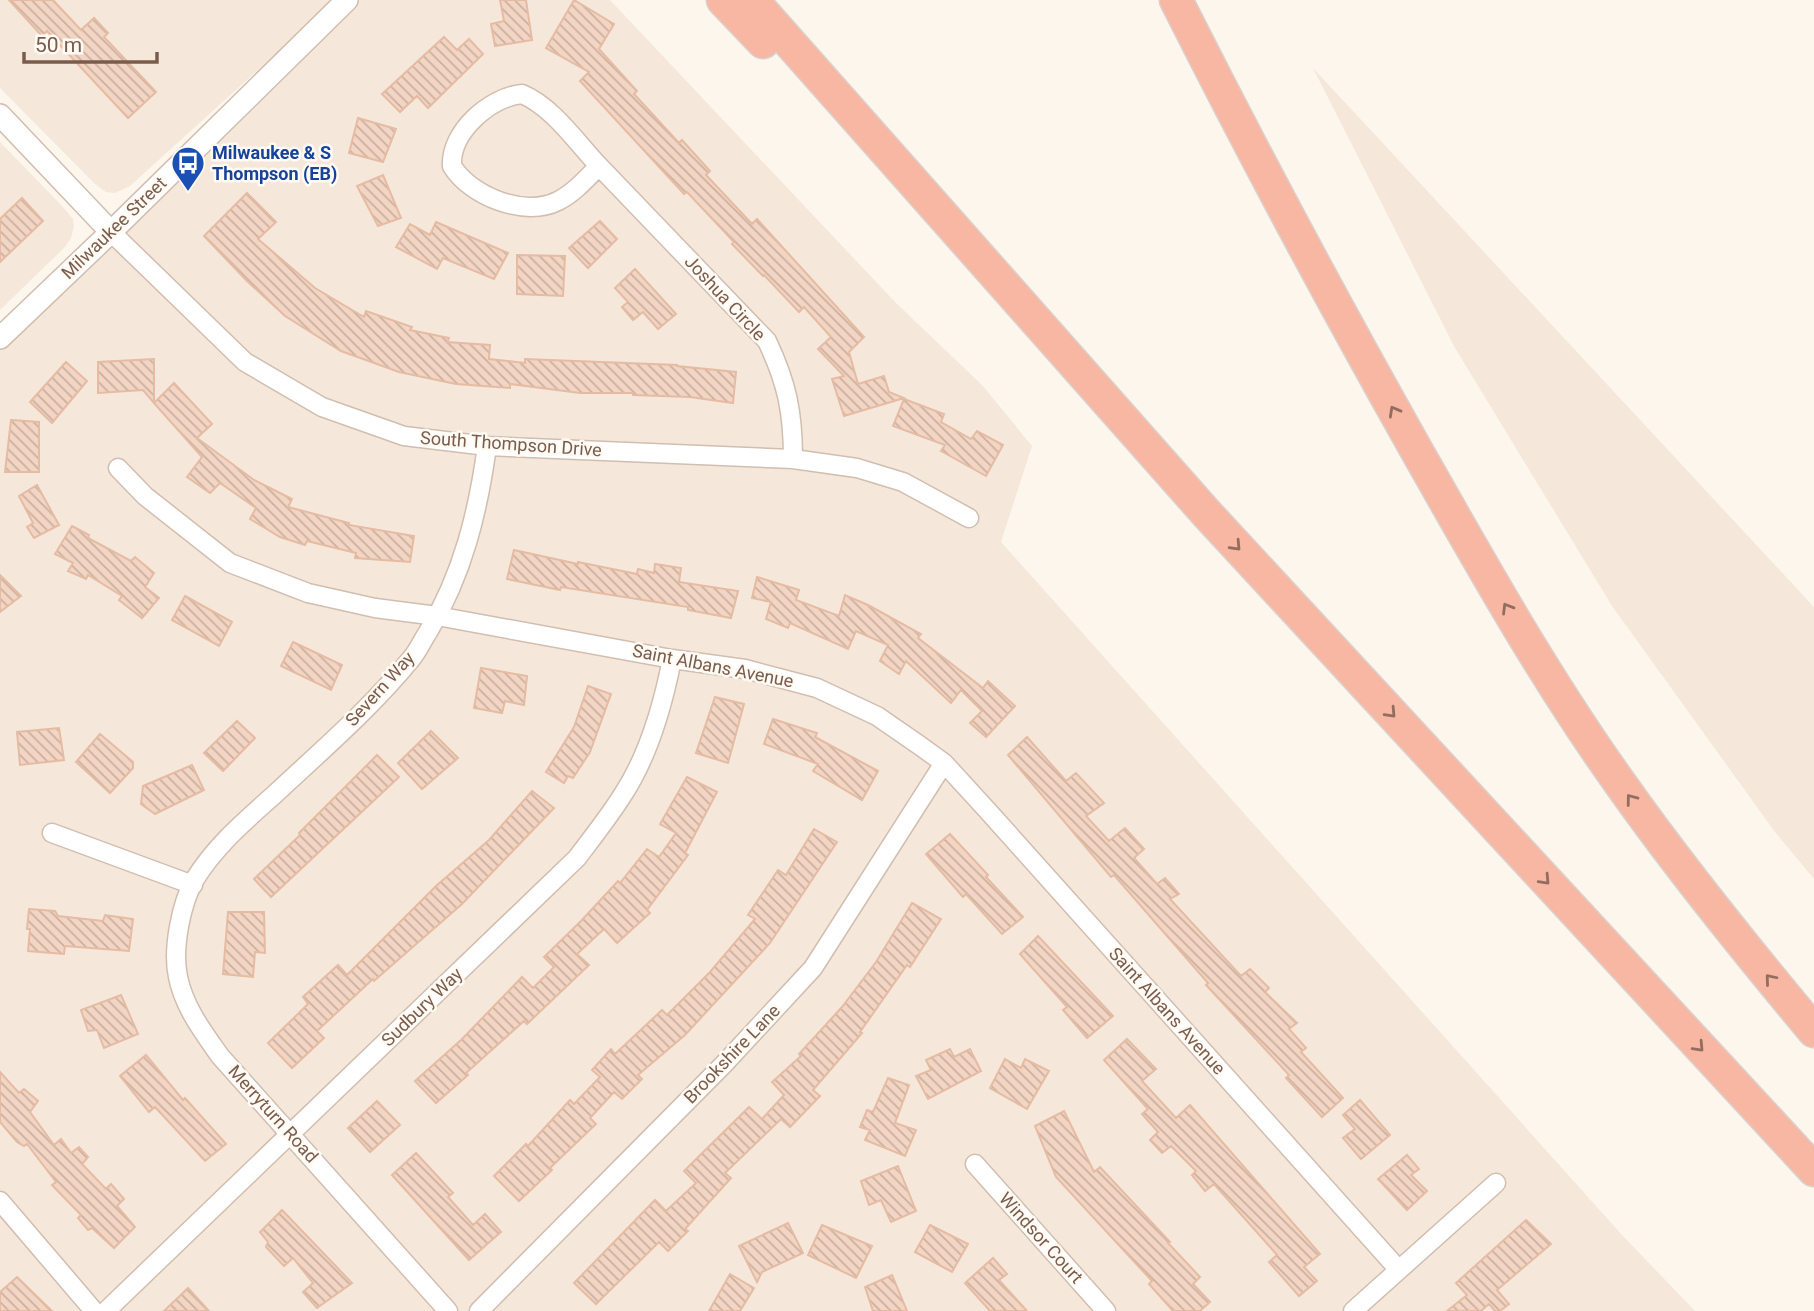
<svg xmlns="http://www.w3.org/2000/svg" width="1814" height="1311" viewBox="0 0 1814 1311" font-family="Roboto,sans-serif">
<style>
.residential{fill:#f5e8da}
.building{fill:url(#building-back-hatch);stroke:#e6bba3;stroke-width:2}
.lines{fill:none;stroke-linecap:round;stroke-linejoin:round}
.minor-casing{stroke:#d1beb0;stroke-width:21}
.tertiary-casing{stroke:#d1beb0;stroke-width:24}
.motorway-casing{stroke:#dad1cd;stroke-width:35}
.minor{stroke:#fff;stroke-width:18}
.tertiary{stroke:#fff;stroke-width:21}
.motorway{stroke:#f7b7a3;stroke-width:32}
.oneway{stroke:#936e5e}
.labels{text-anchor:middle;stroke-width:5;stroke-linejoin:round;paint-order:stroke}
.transit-label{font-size:18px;font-weight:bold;fill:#164399;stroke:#fffaf3;text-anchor:start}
.street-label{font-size:18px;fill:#7a5c4d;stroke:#fffaf3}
</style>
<defs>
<pattern id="building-back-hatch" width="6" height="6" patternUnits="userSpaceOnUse" patternTransform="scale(1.75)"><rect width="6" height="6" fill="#f3d5c3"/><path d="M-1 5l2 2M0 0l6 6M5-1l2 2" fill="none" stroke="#cab0a1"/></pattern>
</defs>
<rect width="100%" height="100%" fill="#fdf6ec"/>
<!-- residential -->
<path class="residential" d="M0 0H335L130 186 115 193 106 192 95 184 0 88Z
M347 0H610L896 303 983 386 1032 446 1001 542 1622 1235 1695 1311H0V338Z
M1313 68 1814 607V879L1775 832 1612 606 1455 348Z
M0 142 63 207 73 219 74 226 71 238 65 247 0 310Z"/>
<!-- building -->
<path class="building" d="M9 0H53L81 30 94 18 108 33 104 37 156 92 128 118 47 31 42 36Z
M500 0H526L532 40 495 46 491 24 504 21Z
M574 0 614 24 599 49 637 91 634 94 679 143 682 140 710 171 706 175 752 224 757 219 864 337 849 352 858 384 884 376 889 392 904 398 844 416 832 379 844 376 818 349 831 337 804 307 799 312 764 275 763 276 732 244 734 242 687 192 684 194 580 81 589 72 546 48Z
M444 37 457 50 469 39 483 54 428 108 417 96 400 112 382 94Z
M358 118 396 129 383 162 349 153Z
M383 175 401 218 378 226 357 186Z
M247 193 276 222 258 239 315 288 364 317 366 311 412 327 410 330 449 338 447 342 490 345 489 359 525 363V359L677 365V366L736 372 733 403 690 397 633 395V393H580L510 384V388L456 384 399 372 341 351 285 316 247 281 204 236Z
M22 198 43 221 0 262V219Z
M600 221 617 239 588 268 569 248Z
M436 222 508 253 494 279 443 258 437 269 396 247 410 224 430 235Z
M517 255 565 256 563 296 517 294Z
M635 269 676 314 658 329 643 312 633 320 622 307 628 302 615 288Z
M154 359V403L143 390 98 393V362Z
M66 362 87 381 52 423 30 402Z
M174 383 212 424 197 438 254 480 292 499 288 507 349 523V525L414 536 410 562 355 558 356 553 307 541 305 545 280 537 250 519 256 508 220 483 210 493 187 477 202 457 154 403Z
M904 399 944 414 941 422 971 439 977 431 1003 445 986 476 941 451 945 445 893 426Z
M11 420 39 422V472H5Z
M37 485 59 525 34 538 27 527 33 523 19 496Z
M72 526 89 535 88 538 131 561 135 557 154 573 145 587 159 598 142 618 119 600 122 596 88 575 86 579 68 571 73 563 55 554Z
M514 550 578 564V562L637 574 638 569 654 573 655 564 681 568 679 582 738 591 731 618 688 610V607L561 587 560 590 507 579Z
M0 575 21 596 0 612Z
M757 577 799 590 796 600 839 616 845 595 868 605 921 634 918 638 983 688 988 681 1015 706 986 737 970 723 982 711 961 690 951 703 906 661 899 674 880 661 888 645 856 631 848 649 790 623 788 628 766 619 771 602 752 598Z
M185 596 232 622 219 646 172 620Z
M293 642 342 665 331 690 281 666Z
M481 668 527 676 524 705 505 701 502 713 474 708Z
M588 686 611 694 590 752 573 778 568 776 564 783 546 772 574 727Z
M715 697 744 704 728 763 696 753Z
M773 719 817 733 815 737 878 771 862 800 813 771 818 764 764 744Z
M237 721 255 738 223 771 204 753Z
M59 728 64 760 20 765 17 732Z
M431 731 458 758 422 789 398 763Z
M100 734 133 762V768L110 793 76 762Z
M1027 737 1066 781 1076 773 1104 803 1086 816 1109 841 1125 828 1144 849 1134 858 1157 884 1165 878 1179 894 1170 899 1241 976 1250 969 1269 988 1265 992 1297 1023 1289 1029 1306 1048 1301 1052 1343 1098 1322 1117 1286 1078 1289 1075 1206 985 1208 983 1114 875 1111 877 1008 755Z
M377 755 399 777 271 897 254 879 300 835 299 833Z
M192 765 204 790 155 814 141 804 143 786Z
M687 777 717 792 685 853 688 855 647 910 650 913 617 943 604 929 577 954 589 965 527 1024 524 1021 466 1073 468 1075 436 1103 415 1081 461 1040 522 977 533 988 554 967 544 957 581 921 618 881 620 883 647 849 659 857 676 833 660 824Z
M532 791 554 808 462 904 374 981 373 979 317 1031 324 1038 292 1068 268 1043 308 1004 303 997 338 965 347 975 436 886 489 840Z
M814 829 837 842 770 943 685 1035 638 1075 642 1079 622 1099 614 1092 590 1118 596 1124 550 1168 552 1170 519 1201 494 1176 526 1144 528 1146 570 1100 574 1104 600 1077 592 1070 611 1049 615 1054 662 1010 667 1015 710 972 755 919 748 915 778 870 786 875Z
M950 834 988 875 986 877 1023 917 1002 934 966 894 963 897 926 854Z
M912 903 941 919 910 967 907 965 860 1032 862 1033 813 1090 820 1096 790 1127 781 1119 725 1173 731 1178 685 1229 688 1231 668 1251 659 1242 596 1304 574 1283 655 1200 666 1211 696 1183 684 1171 749 1107 762 1119 784 1095 772 1082 801 1056 799 1054 842 1007 876 962Z
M29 909 55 911 58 916 103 921 105 915 133 919 129 951 65 946 64 954 28 951 30 929H27Z
M228 912H264L265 953 255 952 253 977 223 974Z
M1038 936 1113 1016 1087 1038 1063 1010 1067 1007 1020 954Z
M121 995 138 1034 104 1048 97 1030 88 1031 81 1010Z
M1127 1039 1156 1069 1142 1081 1176 1118 1190 1105 1320 1254 1304 1267 1317 1281 1299 1296 1269 1262 1277 1255 1214 1184 1205 1191 1192 1175 1196 1171 1171 1146 1162 1153 1150 1140 1158 1132 1142 1114 1148 1109 1104 1060Z
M950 1049 954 1057 970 1049 981 1071 928 1099 916 1076 931 1070 926 1060Z
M146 1055 183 1100 185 1098 226 1144 205 1161 155 1107 149 1112 120 1076Z
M1005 1059 1021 1068 1025 1059 1049 1071 1027 1109 990 1088Z
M0 1072 19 1093 24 1089 38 1101 30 1112 54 1145 61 1139 71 1153 79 1147 88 1157 82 1164 106 1189 111 1184 124 1199 117 1206 135 1227 114 1248 92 1228 88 1230 78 1218 81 1215 52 1185 56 1182 27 1144 24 1146 17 1142 0 1122Z
M888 1078 909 1085 895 1123 916 1130 905 1156 865 1140 870 1130 860 1127 867 1110 873 1112Z
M1360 1100 1390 1135 1361 1159 1343 1138 1355 1129 1343 1115Z
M377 1101 400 1125 370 1152 348 1128Z
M1064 1111 1094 1172 1100 1167 1170 1242 1168 1243 1200 1277 1193 1284 1210 1302 1200 1311H1173L1149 1284 1152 1281 1056 1177 1035 1126Z
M416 1153 453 1193 448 1197 473 1225 485 1214 501 1232 469 1260 392 1175Z
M1407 1155 1419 1169 1411 1175 1427 1191 1407 1210 1378 1179Z
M898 1166 916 1211 891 1222 881 1200 869 1205 861 1181Z
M282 1210 352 1283 317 1308 303 1292 313 1283 293 1258 284 1266 266 1247 268 1242 260 1232Z
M1526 1220 1551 1244 1497 1290 1509 1304 1500 1311H1495L1489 1304 1481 1311H1447L1467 1295 1456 1283Z
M788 1223 803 1253 762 1272 757 1282 739 1246Z
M822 1225 872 1246 856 1278 808 1255Z
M930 1225 968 1244 952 1272 915 1252Z
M993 1258 1007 1274 999 1280 1027 1311H990L965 1283Z
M730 1274 754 1288 740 1311H709Z
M892 1275 907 1311H873L865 1287Z
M17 1277 52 1311H0V1292Z
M188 1288 209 1311H164Z"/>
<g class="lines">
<defs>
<path id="minor" d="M522 94C553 107 577 143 599 166 586 179 574 193 558 201 525 218 470 196 452 166 450 132 490 97 522 94Z
M599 166 767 341C787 383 793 412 793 459
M111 232 245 362 322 407 404 436 487 446 793 459 857 468 903 482 969 518
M118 468 145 496 230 563 308 593 375 608 437 616 672 659 745 669 817 688 877 716 919 745 944 763 987 810 1399 1270
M52 833 193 885
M975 1164 1106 1311
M0 1201 94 1311
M106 1311 577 858C592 838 608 818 622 796 648 757 663 705 672 659
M448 1311 220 1056C203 1032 184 1007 178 977 172 949 181 903 195 879 216 845 246 820 275 794 321 751 371 708 411 659 418 651 422 641 428 632 463 574 478 512 487 446
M479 1311 724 1064 813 968 944 763
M1353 1311 1496 1183"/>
<path id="tertiary" d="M0 115 111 232
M0 338 111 232 347 0"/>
<path id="motorway" d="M723 0 763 42
M752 0 1208 515 1814 1170
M1176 0C1253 153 1334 304 1418 453 1482 566 1546 680 1622 786 1682 871 1748 952 1814 1031"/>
</defs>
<!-- minor casing -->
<use href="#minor" class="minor-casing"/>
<!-- tertiary casing -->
<use href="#tertiary" class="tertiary-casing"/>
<!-- motorway casing -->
<use href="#motorway" class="motorway-casing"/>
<!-- minor -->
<use href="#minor" class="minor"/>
<!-- tertiary -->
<use href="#tertiary" class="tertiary"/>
<!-- motorway -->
<use href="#motorway" class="motorway"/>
</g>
<!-- one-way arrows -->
<defs><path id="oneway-chevron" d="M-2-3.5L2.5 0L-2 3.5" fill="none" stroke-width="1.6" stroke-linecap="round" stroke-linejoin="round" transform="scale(1.75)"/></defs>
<g class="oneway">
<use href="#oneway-chevron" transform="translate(1394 411) rotate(-119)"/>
<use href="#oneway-chevron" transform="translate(1236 546) rotate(47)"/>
<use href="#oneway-chevron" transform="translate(1507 608) rotate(-121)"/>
<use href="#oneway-chevron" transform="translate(1391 713) rotate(47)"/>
<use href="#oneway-chevron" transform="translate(1631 799) rotate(-127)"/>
<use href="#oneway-chevron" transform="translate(1545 880) rotate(47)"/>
<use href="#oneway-chevron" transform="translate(1770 979) rotate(-130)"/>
<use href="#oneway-chevron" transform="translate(1699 1047) rotate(47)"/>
</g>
<!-- icons -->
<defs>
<symbol id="bus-pin" viewBox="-11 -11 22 30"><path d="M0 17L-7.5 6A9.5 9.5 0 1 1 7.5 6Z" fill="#1a4fb4" stroke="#fffaf3"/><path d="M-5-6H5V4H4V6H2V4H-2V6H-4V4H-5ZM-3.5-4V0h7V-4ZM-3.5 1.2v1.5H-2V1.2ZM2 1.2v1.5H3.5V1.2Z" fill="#fff"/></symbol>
</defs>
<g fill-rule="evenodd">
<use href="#bus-pin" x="169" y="144" width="38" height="52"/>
</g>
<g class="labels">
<!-- transit labels -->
<g class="transit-label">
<text x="212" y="159">Milwaukee &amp; S<tspan x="212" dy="21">Thompson (EB)</tspan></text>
</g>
<!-- street labels -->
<g class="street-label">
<text transform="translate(114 228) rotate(-44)" y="6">Milwaukee Street</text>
<text transform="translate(725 298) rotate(47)" y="6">Joshua Circle</text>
<text transform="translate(511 444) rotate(4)" y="6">South Thompson Drive</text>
<text transform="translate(713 666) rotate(11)" y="6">Saint Albans Avenue</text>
<text transform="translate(380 689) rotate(-48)" y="6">Severn Way</text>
<text transform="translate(422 1007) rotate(-44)" y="6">Sudbury Way</text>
<text transform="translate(1167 1011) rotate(48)" y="6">Saint Albans Avenue</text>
<text transform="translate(732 1054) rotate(-46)" y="6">Brookshire Lane</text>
<text transform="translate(273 1114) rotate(48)" y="6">Merryturn Road</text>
<text transform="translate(1041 1238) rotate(48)" y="6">Windsor Court</text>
</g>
</g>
<!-- scale -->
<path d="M24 52v10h133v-10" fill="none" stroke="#7a5c4d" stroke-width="3.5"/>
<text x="35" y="52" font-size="21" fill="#7a5c4d" stroke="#fffaf3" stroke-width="5" paint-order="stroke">50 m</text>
</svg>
